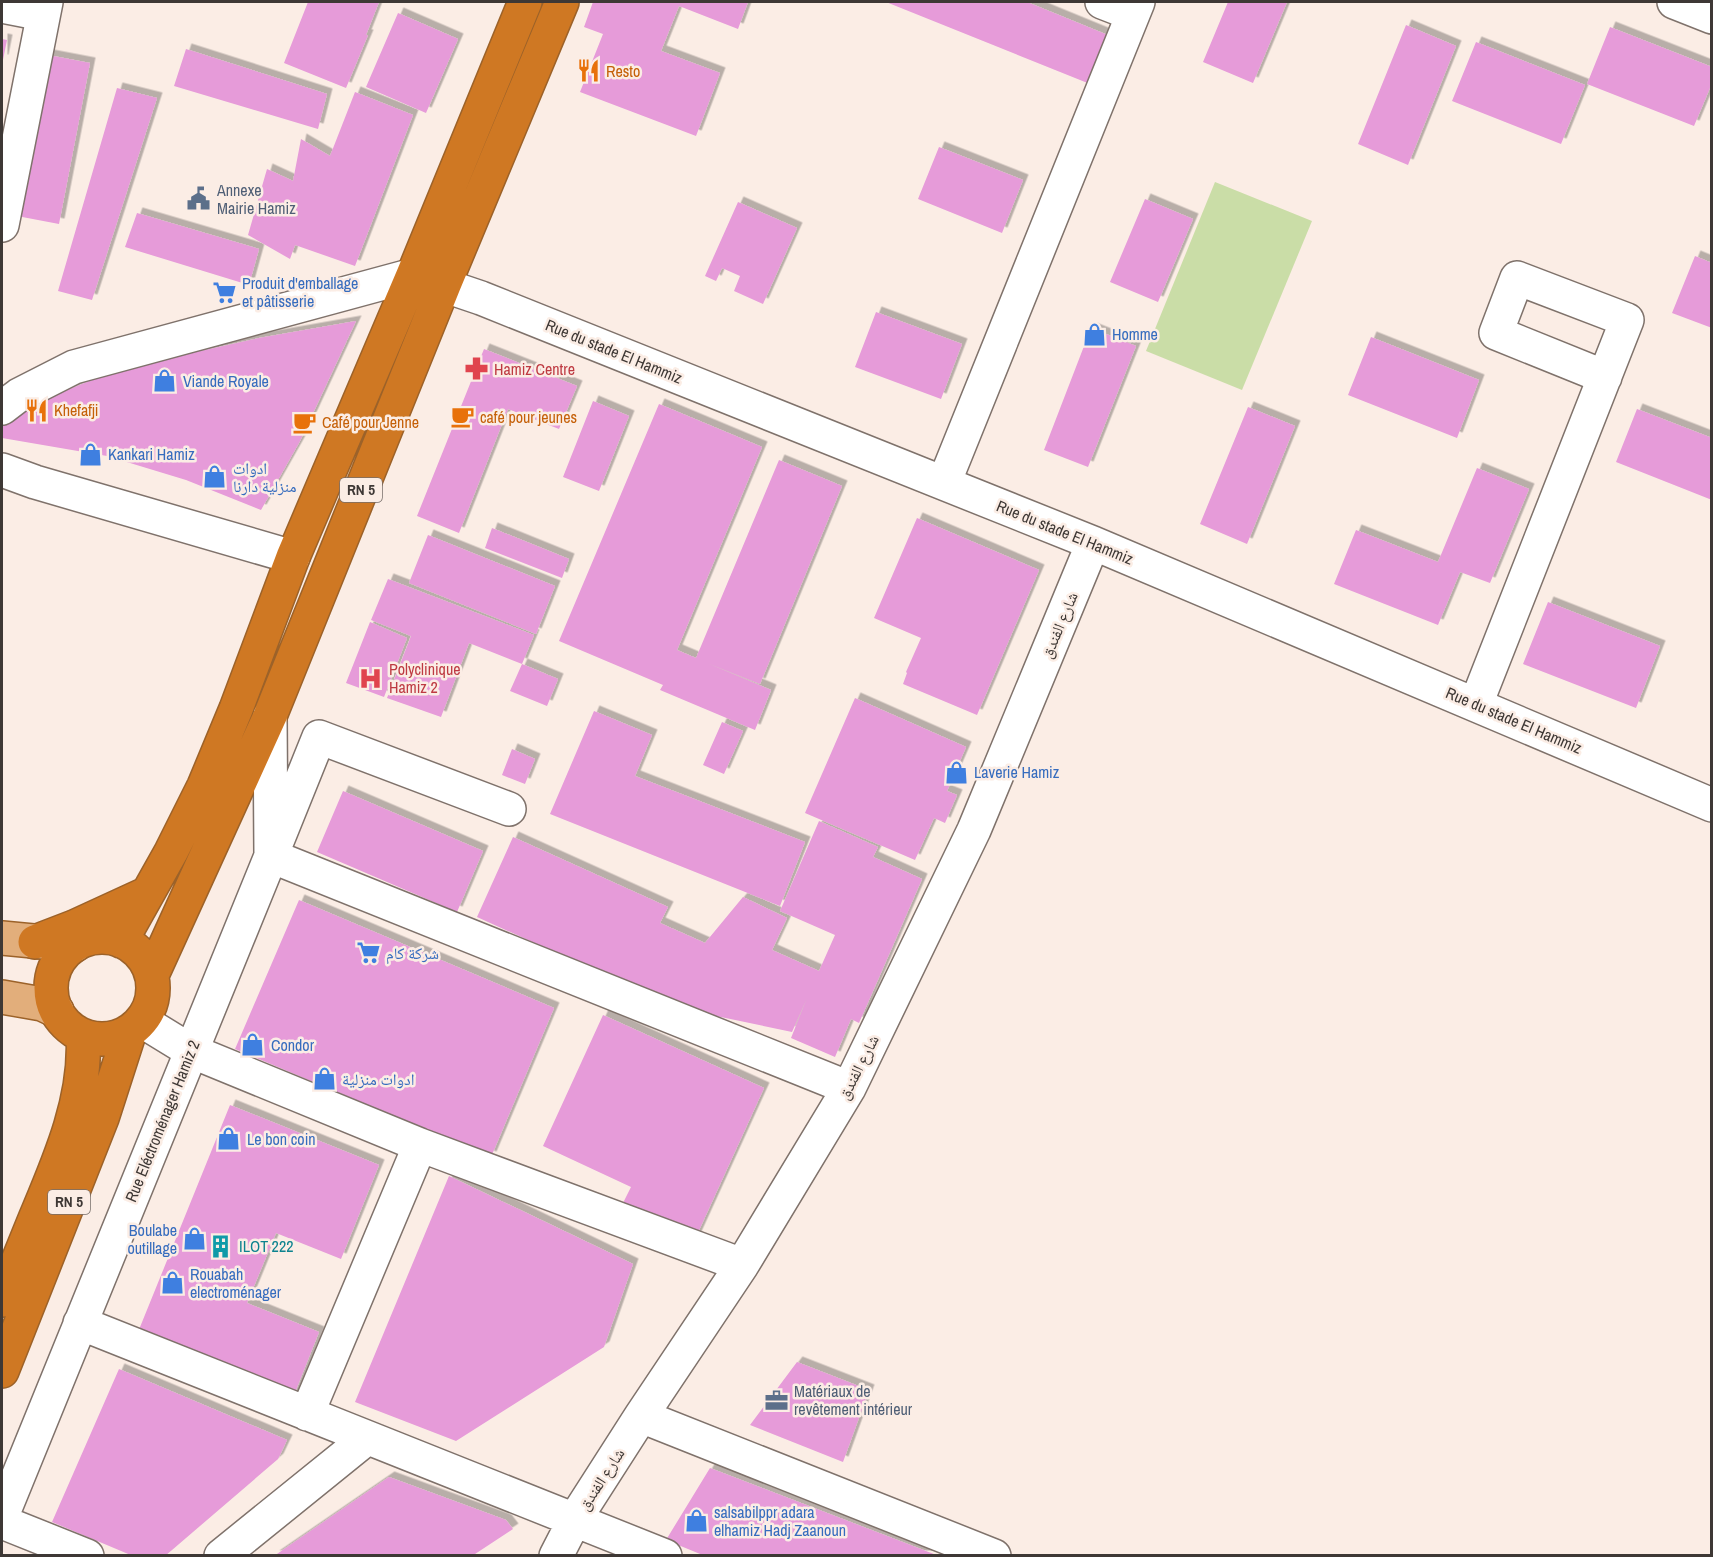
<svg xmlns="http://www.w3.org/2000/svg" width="1713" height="1557" viewBox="0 0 1713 1557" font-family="'Archivo Narrow','Noto Naskh Arabic',sans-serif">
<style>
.green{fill:#cadda7}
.building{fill:#e69bd9;filter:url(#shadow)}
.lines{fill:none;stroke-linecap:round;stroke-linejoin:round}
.minor-casing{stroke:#7f726b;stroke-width:36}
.major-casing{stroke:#9c6229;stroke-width:36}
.highway-casing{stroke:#9c6229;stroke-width:36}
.minor{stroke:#fff;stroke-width:33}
.major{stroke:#e2ae7b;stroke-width:33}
.highway{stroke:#cf7823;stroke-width:33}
.labels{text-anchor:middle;stroke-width:5;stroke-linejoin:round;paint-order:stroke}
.shield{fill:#fbede5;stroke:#776e6a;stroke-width:1.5}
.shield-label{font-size:15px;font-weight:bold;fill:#3e3835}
.food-label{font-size:16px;fill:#c56008;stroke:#fbede5;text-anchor:start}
.service-label{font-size:16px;fill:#4e5e75;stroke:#fbede5;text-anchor:start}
.shop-label{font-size:16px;fill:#366cbe;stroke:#fbede5;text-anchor:start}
.street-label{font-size:16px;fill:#3e3835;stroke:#fbede5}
.health-label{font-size:16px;fill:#be3a42;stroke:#fbede5;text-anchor:start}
.culture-label{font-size:16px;fill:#0d838f;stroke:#fbede5;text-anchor:start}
</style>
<defs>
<filter id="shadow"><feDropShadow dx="5.5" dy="-5.5" stdDeviation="0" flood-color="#0004"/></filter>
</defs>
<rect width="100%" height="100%" fill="#fbede5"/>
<!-- green -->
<path class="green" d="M1215 182 1312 221 1242 390 1146 351Z"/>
<!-- building -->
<path class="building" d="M308 2H379L366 35H368L346 88 284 63Z
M593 2H748L738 29 679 6 661 51 720 73 696 136 580 92 603 34 584 27Z
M886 2H1027L1115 38 1095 86Z
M1228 2H1287L1253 83 1203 62Z
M398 13 458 39 426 113 366 87Z
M1406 25 1456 46 1408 165 1358 144Z
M1610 27 1712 67V83L1694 126 1587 84Z
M2 39 7 40 3 60H2Z
M1476 42 1585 85 1561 144 1452 101Z
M186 49 327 94 318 129 174 86Z
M48 55 90 63 59 224 17 216Z
M117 88 157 98 92 300 58 291Z
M355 92 413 115 355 266 295 245 290 259 248 235 267 169 293 181 301 139 330 156Z
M939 147 1023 180 1002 233 918 199Z
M1145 199 1193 219 1158 302 1110 282Z
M738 202 797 228 763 304 734 291 740 276 722 268 716 281 705 276Z
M137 213 259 249 249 285 125 247Z
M1695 256 1712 263V328L1672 313Z
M876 312 962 344 941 399 855 367Z
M356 321 300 441 261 510 186 480 107 456 2 438 4 415 120 369 259 338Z
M1091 328 1136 346 1088 467 1044 450Z
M1371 337 1479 380 1457 438 1348 395Z
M484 349 577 386 559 429 508 409 459 533 417 516Z
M593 401 629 416 599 491 563 477Z
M659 404 762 447 677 650 696 658 779 460 842 486 760 684 707 663 771 690 755 730 660 690 663 685 559 641Z
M1248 407 1295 426 1247 544 1200 524Z
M1637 409 1712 438V500L1616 462Z
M1477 468 1529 489 1490 583 1460 572 1438 625 1334 584 1356 530 1438 562Z
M917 518 1039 570 977 715 903 684 907 673 906 672 921 638 874 618Z
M492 528 569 559 562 578 485 548Z
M428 535 555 586 536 634 409 583Z
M388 579 534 635 522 664 469 643 441 717 387 698 411 636 371 620Z
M1548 602 1660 646 1636 708 1523 664Z
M370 622 407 638 384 697 346 683Z
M522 664 558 679 547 706 510 691Z
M855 698 966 747 947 791 957 795 945 823 934 818 915 860 805 813Z
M594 711 652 735 635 776 805 842 780 906 550 814Z
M722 722 743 731 724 774 703 765Z
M512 749 535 759 525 784 502 775Z
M343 791 483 851 457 912 317 852Z
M819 821 878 847 873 857 922 879 859 1023 851 1019 835 1057 791 1038 807 998 792 1032 678 1008 477 917 513 837 668 907 660 923 705 943 743 897 787 918 772 950 819 971 835 935 780 911Z
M299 900 554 1008 491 1157 235 1049Z
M603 1015 764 1088 695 1239 622 1205 631 1187 543 1146Z
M230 1105 379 1165 341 1259 276 1233 247 1303 319 1332 292 1400 136 1337Z
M449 1176 633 1264 604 1347 456 1441 355 1402Z
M797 1362 869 1390 843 1462 750 1425Z
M119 1369 287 1440 278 1459 165 1556H133L52 1522Z
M710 1468 939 1556H705L666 1540Z
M389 1477 506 1520 513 1529 472 1556H274Z"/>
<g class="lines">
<defs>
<path id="minor" d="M1102 2 1133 14
M1674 2 1712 17
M2 6 43 14
M2 225 46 2
M2 408 19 395 74 367 413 275 481 298 1093 543 1712 805
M2 470 35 482 293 557
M944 483 1138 2
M1476 704 1627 320 1517 278 1496 333 1605 377
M509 809 319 737 271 856 849 1088
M142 1021 191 1051 420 1145 742 1265
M80 1323 665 1556
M307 1414 420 1145
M641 1416 994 1556
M2 1516 271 856 270 716
M2 1522 87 1556
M221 1556 367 1438
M556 1556 575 1519 641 1416 742 1265 849 1088 974 830 1093 543"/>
<path id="major" d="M2 938 75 945
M2 997 42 1004 57 1011"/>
<path id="highway" d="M51 988a51 51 0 1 1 102 0a51 51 0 1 1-102 0Z
M121 941 171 852 204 786 236 709 293 557 413 275 525 2
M35 942 74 927 148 893
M152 975 270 716 444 285 562 2
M2 1300C13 1273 24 1246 35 1219 59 1162 87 1099 83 1036
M2 1371 102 1118 130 1031"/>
</defs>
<!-- minor casing -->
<use href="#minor" class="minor-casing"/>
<!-- major casing -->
<use href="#major" class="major-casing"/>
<!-- highway casing -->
<use href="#highway" class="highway-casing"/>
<!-- minor -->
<use href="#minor" class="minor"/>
<!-- major -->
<use href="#major" class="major"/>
<!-- highway -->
<use href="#highway" class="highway"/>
</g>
<!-- icons -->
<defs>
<symbol id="restaurant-bare" viewBox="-9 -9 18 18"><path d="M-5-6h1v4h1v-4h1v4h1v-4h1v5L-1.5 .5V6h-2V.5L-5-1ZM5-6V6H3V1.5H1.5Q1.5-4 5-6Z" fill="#e8710a" stroke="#fbede5" stroke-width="2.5" paint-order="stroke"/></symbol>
<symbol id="civic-bare" viewBox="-9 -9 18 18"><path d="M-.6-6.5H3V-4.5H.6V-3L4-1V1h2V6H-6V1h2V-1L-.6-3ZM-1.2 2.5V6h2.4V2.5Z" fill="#5c6f8a" stroke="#fbede5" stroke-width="2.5" paint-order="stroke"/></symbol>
<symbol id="supermarket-bare" viewBox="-9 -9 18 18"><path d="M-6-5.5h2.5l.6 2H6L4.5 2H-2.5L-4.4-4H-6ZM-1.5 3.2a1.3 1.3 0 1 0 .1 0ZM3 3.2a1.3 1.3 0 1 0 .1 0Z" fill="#3f7fe0" stroke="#fbede5" stroke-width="2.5" paint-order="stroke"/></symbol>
<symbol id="shop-bare" viewBox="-9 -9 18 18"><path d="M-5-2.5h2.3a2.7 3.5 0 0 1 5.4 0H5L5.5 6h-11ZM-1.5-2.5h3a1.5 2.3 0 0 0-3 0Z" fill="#3f7fe0" stroke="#fbede5" stroke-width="2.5" paint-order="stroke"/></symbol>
<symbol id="pharmacy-bare" viewBox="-9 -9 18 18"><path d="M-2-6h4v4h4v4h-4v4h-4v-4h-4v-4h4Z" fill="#e0444e" stroke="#fbede5" stroke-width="2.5" paint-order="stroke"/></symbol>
<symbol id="cafe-bare" viewBox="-9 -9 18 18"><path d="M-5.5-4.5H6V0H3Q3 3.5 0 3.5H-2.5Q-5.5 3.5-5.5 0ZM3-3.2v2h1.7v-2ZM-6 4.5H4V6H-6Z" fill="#e8710a" stroke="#fbede5" stroke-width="2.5" paint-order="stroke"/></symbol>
<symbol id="hospital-bare" viewBox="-9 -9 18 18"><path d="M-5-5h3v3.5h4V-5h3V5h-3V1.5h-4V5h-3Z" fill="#e0444e" stroke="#fbede5" stroke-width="2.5" paint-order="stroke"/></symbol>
<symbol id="building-bare" viewBox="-9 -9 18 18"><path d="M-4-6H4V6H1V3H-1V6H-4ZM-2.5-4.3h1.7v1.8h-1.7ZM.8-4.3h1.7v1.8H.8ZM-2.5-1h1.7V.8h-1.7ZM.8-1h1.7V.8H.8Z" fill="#0f9aa8" stroke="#fbede5" stroke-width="2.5" paint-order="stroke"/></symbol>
<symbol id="office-bare" viewBox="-9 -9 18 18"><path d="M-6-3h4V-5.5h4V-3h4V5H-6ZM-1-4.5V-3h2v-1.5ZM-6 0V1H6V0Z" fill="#5c6f8a" stroke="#fbede5" stroke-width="2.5" paint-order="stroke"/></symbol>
</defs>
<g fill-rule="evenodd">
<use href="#restaurant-bare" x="572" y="54" width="33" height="33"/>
<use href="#civic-bare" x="182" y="182" width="33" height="33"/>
<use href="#supermarket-bare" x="208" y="276" width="33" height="33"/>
<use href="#shop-bare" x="1078" y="318" width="33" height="33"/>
<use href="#pharmacy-bare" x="460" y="352" width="33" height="33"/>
<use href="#shop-bare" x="148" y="364" width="33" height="33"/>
<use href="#restaurant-bare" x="20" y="394" width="33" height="33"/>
<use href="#cafe-bare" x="446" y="400" width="33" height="33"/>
<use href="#cafe-bare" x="288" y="406" width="33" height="33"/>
<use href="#shop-bare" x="74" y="438" width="33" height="33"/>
<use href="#shop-bare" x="198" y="460" width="33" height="33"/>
<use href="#hospital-bare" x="354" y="662" width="33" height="33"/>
<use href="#shop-bare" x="940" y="756" width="33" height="33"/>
<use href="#supermarket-bare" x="352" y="936" width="33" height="33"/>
<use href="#shop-bare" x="236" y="1028" width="33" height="33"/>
<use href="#shop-bare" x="308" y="1062" width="33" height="33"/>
<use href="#shop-bare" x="212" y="1122" width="33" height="33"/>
<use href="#shop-bare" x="178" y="1222" width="33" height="33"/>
<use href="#building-bare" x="204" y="1230" width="33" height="33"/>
<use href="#shop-bare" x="156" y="1266" width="33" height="33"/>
<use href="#office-bare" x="760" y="1384" width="33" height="33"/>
<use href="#shop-bare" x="680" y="1504" width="33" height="33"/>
</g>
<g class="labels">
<!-- shield labels -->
<g class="shield">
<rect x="340" y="478" width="42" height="24" rx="4.5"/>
<rect x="48" y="1190" width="42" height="24" rx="4.5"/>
</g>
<g class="shield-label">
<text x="361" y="495">RN 5</text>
<text x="69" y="1207">RN 5</text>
</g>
<!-- food labels -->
<g class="food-label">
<text x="606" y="77">Resto</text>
<text x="54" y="416">Khefafji</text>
<text x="480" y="423">café pour jeunes</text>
<text x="322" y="428">Café pour Jenne</text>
</g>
<!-- service labels -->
<g class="service-label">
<text x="217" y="196">Annexe<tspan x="217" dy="18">Mairie Hamiz</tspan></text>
<text x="794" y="1397">Matériaux de<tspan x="794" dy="18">revêtement intérieur</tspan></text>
</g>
<!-- shop labels -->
<g class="shop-label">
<text x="242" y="289">Produit d'emballage<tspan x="242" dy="18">et pâtisserie</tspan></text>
<text x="1112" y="340">Homme</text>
<text x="183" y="387">Viande Royale</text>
<text x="108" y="460">Kankari Hamiz</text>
<text x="233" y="474">ادوات<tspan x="233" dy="18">منزلية دارنا</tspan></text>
<text x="974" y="778">Laverie Hamiz</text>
<text x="386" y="959">شركة كام</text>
<text x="271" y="1051">Condor</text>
<text x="342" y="1085">ادوات منزلية</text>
<text x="247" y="1145">Le bon coin</text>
<text x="177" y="1236" text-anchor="end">Boulabe<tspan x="177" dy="18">outillage</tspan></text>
<text x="190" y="1280">Rouabah<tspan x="190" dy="18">electroménager</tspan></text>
<text x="714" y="1518">salsabilppr adara<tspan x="714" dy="18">elhamiz Hadj Zaanoun</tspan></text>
</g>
<!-- street labels -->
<g class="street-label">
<text transform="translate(614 351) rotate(22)" y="6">Rue du stade El Hammiz</text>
<text transform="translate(1065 532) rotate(22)" y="6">Rue du stade El Hammiz</text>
<text transform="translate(1059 625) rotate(-67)" y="6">شارع الفندق</text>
<text transform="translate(1514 720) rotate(23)" y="6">Rue du stade El Hammiz</text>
<text transform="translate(858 1067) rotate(-63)" y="6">شارع الفندق</text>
<text transform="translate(162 1121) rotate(-68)" y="6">Rue Eléctroménager Hamiz 2</text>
<text transform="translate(601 1479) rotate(-57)" y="6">شارع الفندق</text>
</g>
<!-- health labels -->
<g class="health-label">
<text x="494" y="375">Hamiz Centre</text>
<text x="389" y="675">Polyclinique<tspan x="389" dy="18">Hamiz 2</tspan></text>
</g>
<!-- culture labels -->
<g class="culture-label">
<text x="239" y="1252">ILOT 222</text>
</g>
</g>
<!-- border -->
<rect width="1713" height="1557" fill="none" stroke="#3e3835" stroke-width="6"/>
</svg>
